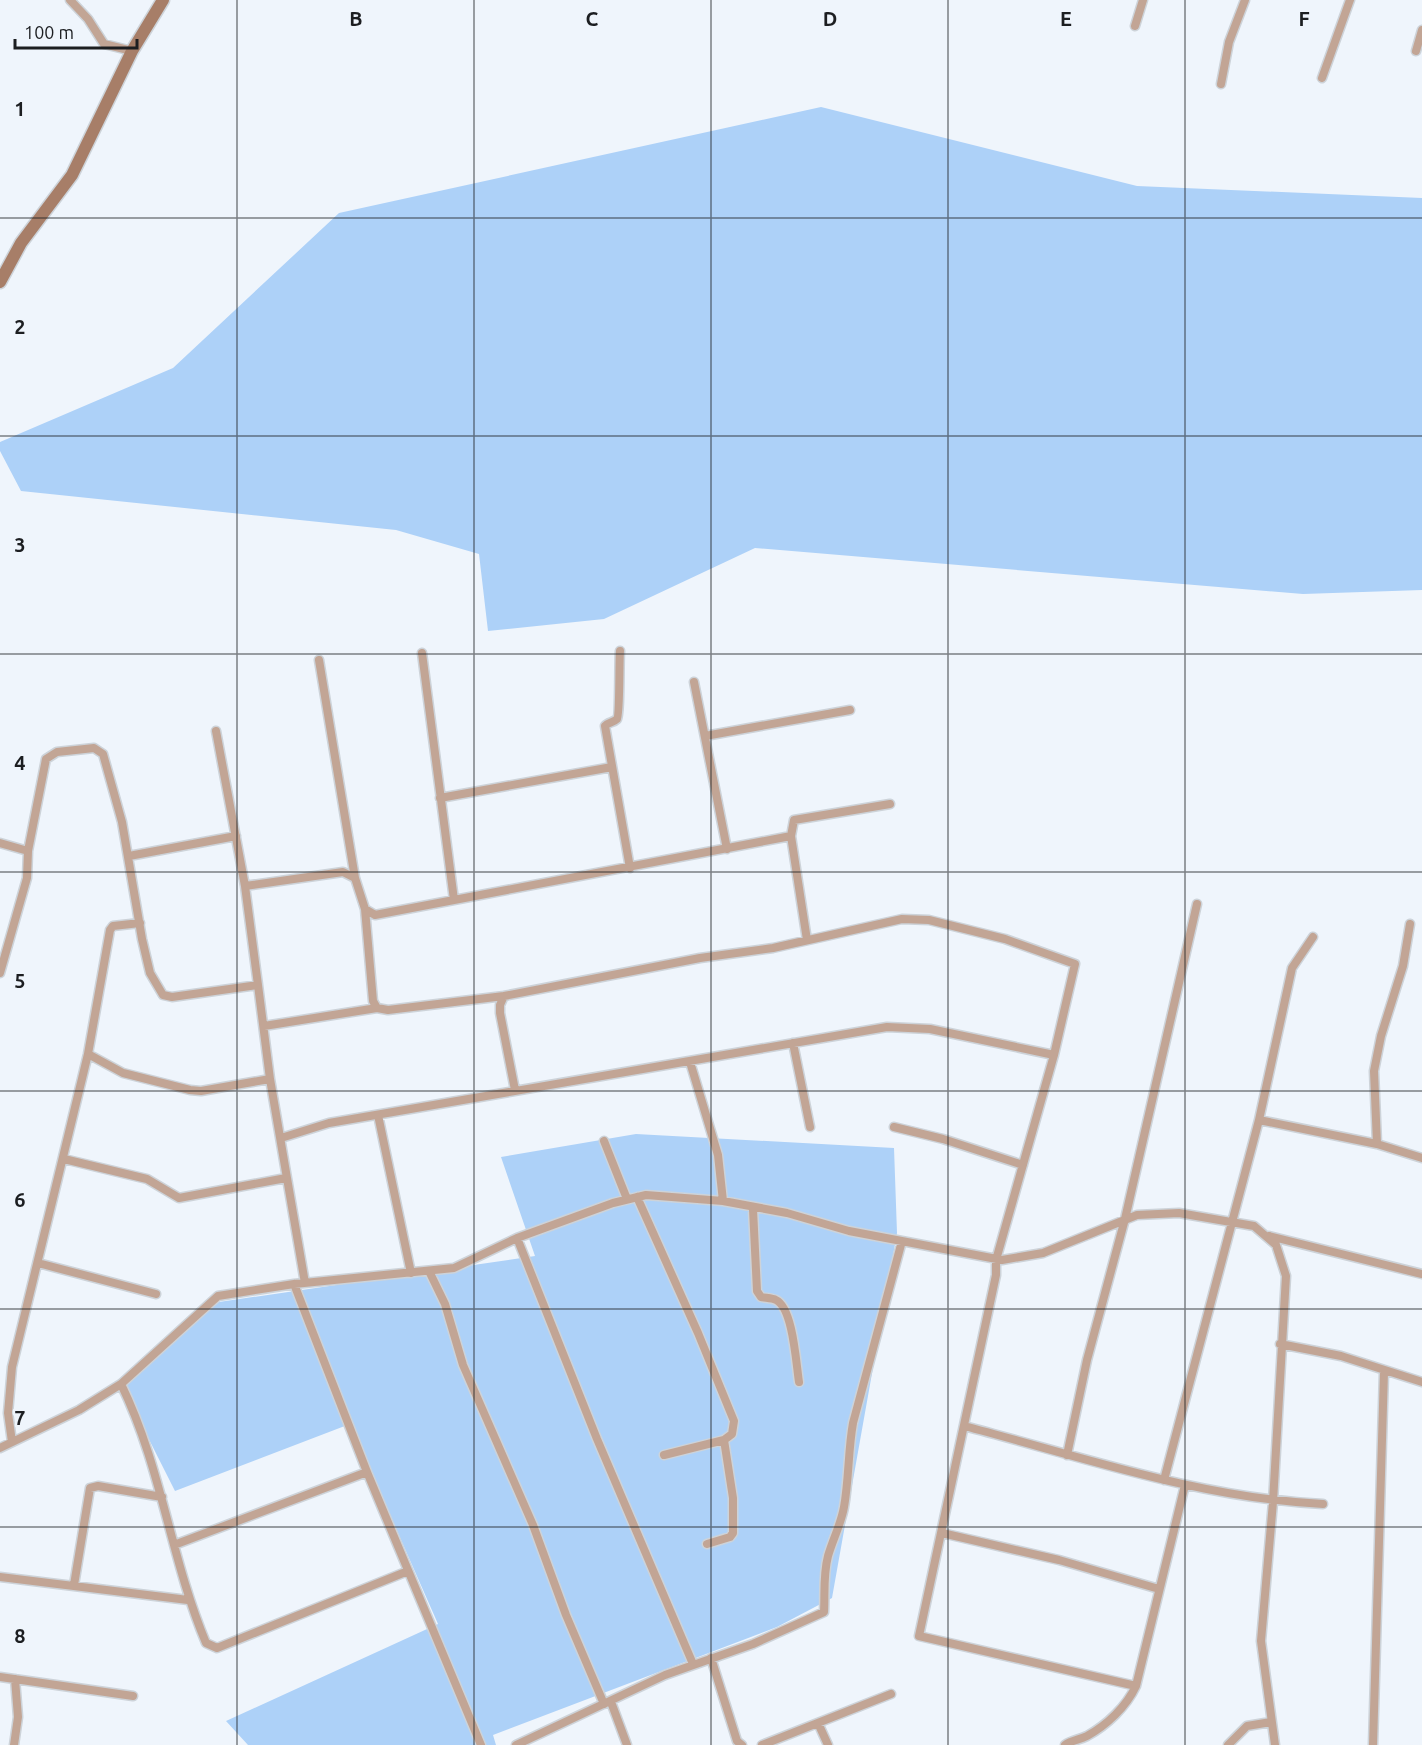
<svg xmlns="http://www.w3.org/2000/svg" width="1422" height="1745" viewBox="0 0 1422 1745" font-family="Ubuntu,sans-serif">
<style>
.green{fill:#add1f8}
.lines{fill:none;stroke-linecap:round;stroke-linejoin:round}
.minor-casing{stroke:#cdd3d9;stroke-width:11}
.secondary-casing{stroke:#cdd3d9;stroke-width:15}
.minor{stroke:#c2a595;stroke-width:8}
.secondary{stroke:#a77e68;stroke-width:12}
.grid{fill:none;stroke:#1c1e21;stroke-width:1.5;stroke-opacity:0.55}
.grid-label{font-size:20px;text-anchor:middle;font-weight:bold;fill:#1c1e21;stroke:#eff5fc;stroke-width:5;stroke-linejoin:round;paint-order:stroke}
</style>
<rect width="100%" height="100%" fill="#eff5fc"/>
<!-- green -->
<path class="green" d="M821 107 1137 186 1422 198V590L1303 594 755 548 604 619 488 631 479 554 396 530 21 491 0 451V442L173 368 339 213Z
M636 1134 894 1148 897 1233 832 1598 777 1627 493 1735 496 1745H248L226 1721 438 1624 350 1424 175 1491 121 1384 219 1302 535 1256 501 1157Z"/>
<g class="lines">
<defs>
<path id="minor" d="M70 0 88 19 104 44 132 51
M1135 26 1143 0
M1416 51 1422 30
M1322 78 1350 0
M1221 84 1229 42 1245 0
M620 651C619 661 620 715 617 719 613 723 608 722 605 726L630 868
M422 653 454 900
M319 660 355 878
M694 682 727 849
M216 731 245 886
M705 736 850 710
M440 798 612 767
M791 836 794 820 890 804
M0 843 28 851 46 759 57 752 94 748 103 754 122 822 142 939 150 973 163 995 172 997 258 985 270 1079 305 1283
M129 856 236 836
M365 909 373 1001 377 1008 388 1010 504 996
M1410 924 1403 966 1381 1036 1374 1071 1377 1144 1422 1158
M0 973 27 878 28 851
M258 985 245 886 343 872 355 878 365 909 375 915 791 836 807 940
M264 1026 377 1008
M793 1043 810 1127
M88 1054 123 1073 190 1090 201 1091 270 1079
M690 1062 718 1155 723 1201
M515 1090 500 1013V1005L504 996 700 958 773 948 902 919 929 920 1005 939 1075 964 1054 1055
M378 1115 411 1273
M1259 1120 1377 1144
M894 1127 943 1139 1023 1165
M281 1138 329 1123 887 1027 930 1029 1054 1055 996 1260V1275L919 1636 1136 1686 1185 1485
M604 1141 627 1199
M64 1159 147 1179 179 1198 286 1178
M637 1197 698 1333 734 1421 732 1434 724 1440 664 1455
M753 1209 757 1291 761 1297C765 1298 772 1298 776 1300 793 1308 796 1363 799 1382
M1269 1236 1422 1274
M517 1238 597 1439 693 1664
M38 1263 156 1294
M429 1271 445 1304 463 1365 533 1525 566 1615 604 1704
M294 1284 367 1472 481 1745
M1280 1344 1341 1356 1422 1382
M121 1384C162 1468 170 1557 206 1643L217 1648 408 1571
M964 1426C1083 1457 1200 1498 1323 1504
M12 1442 8 1413 12 1367 88 1054 110 930 113 926 140 923
M0 1448 79 1410 121 1384 218 1296 294 1284 454 1268 517 1238 613 1203 646 1195 723 1201 787 1213 849 1231 1002 1260 1043 1253 1137 1215 1179 1213 1254 1226 1276 1245 1286 1276 1273 1502 1261 1641 1275 1745
M1067 1455 1087 1360 1125 1219 1197 904
M1164 1480 1259 1120 1292 968 1313 937
M942 1533 1059 1560 1159 1589
M707 1544 730 1537 733 1533V1498L724 1440
M174 1545 367 1472
M0 1577 188 1600
M74 1585 90 1488 98 1486 162 1497
M711 1658 737 1741 742 1745
M0 1677 133 1696
M611 1702 627 1745
M818 1723 828 1745
M14 1745 18 1717 15 1679
M516 1745 665 1675 753 1644 824 1612C825 1593 823 1575 828 1556 833 1539 841 1524 844 1507 849 1479 848 1451 853 1423L902 1241
M762 1745 891 1694
M1065 1745C1072 1740 1079 1740 1087 1736 1107 1725 1126 1707 1136 1686
M1228 1745 1247 1726 1271 1722
M1373 1745 1384 1372"/>
<path id="secondary" d="M0 282 21 243 72 175 132 51 163 0"/>
</defs>
<!-- minor casing -->
<use href="#minor" class="minor-casing"/>
<!-- secondary casing -->
<use href="#secondary" class="secondary-casing"/>
<!-- minor -->
<use href="#minor" class="minor"/>
<!-- secondary -->
<use href="#secondary" class="secondary"/>
</g>
<!-- grid -->
<path class="grid" d="M237 0V1745M474 0V1745M711 0V1745M948 0V1745M1185 0V1745M0 218H1422M0 436H1422M0 654H1422M0 872H1422M0 1091H1422M0 1309H1422M0 1527H1422"/>
<g class="grid-label">
<text x="356" y="26">B</text>
<text x="592" y="26">C</text>
<text x="830" y="26">D</text>
<text x="1066" y="26">E</text>
<text x="1304" y="26">F</text>
<text x="20" y="116">1</text>
<text x="20" y="334">2</text>
<text x="20" y="552">3</text>
<text x="20" y="770">4</text>
<text x="20" y="988">5</text>
<text x="20" y="1207">6</text>
<text x="20" y="1425">7</text>
<text x="20" y="1643">8</text>
</g>
<!-- scale -->
<path d="M15 39v9h122v-9" fill="none" stroke="#1c1e21" stroke-width="3"/>
<text x="24" y="39" font-size="18" fill="#1c1e21" stroke="#eff5fc" stroke-width="4.5" paint-order="stroke">100 m</text>
</svg>
